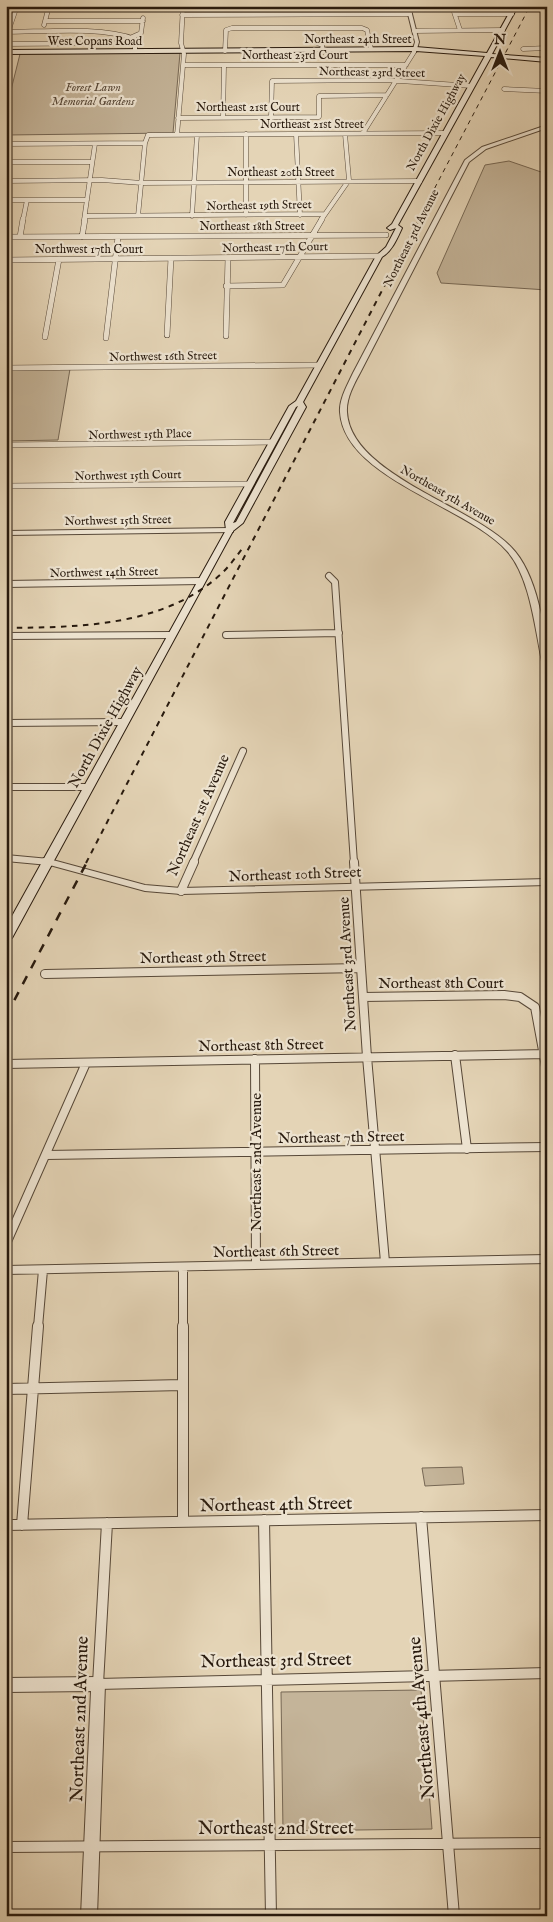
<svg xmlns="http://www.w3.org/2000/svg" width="553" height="1922" viewBox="0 0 553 1922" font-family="'IM FELL English',serif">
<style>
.green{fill:#c4b499;stroke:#766754}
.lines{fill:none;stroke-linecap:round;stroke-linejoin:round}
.minor-far4-casing{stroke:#574838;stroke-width:5}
.minor-far3-casing{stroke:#574838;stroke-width:6}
.minor-far2-casing{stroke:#574838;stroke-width:8}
.minor-far1-casing{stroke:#574838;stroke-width:10}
.minor-casing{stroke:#574838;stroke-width:12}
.tertiary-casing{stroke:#574838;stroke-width:2}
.secondary-casing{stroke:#281a0e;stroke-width:2}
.minor-far4{stroke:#ede3d0;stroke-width:4}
.minor-far3{stroke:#ede3d0;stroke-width:5}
.minor-far2{stroke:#ede3d0;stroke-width:6}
.minor-far1{stroke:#ede3d0;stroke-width:8}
.minor{stroke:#ede3d0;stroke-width:10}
.tertiary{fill:#ede3d0;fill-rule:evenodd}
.secondary{fill:#ede3d0;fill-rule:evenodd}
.rail-far2{stroke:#281a0e;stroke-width:1;stroke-dasharray:4.5 4.5;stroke-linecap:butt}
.rail-far1{stroke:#281a0e;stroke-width:2;stroke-dasharray:5.5 5.5;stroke-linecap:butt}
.rail{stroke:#281a0e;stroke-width:2.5;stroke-dasharray:9 9;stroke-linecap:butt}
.labels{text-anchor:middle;stroke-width:4.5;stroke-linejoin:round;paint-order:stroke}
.far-street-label{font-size:12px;fill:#281a0e;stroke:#ede3d0}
.far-park-label{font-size:12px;font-style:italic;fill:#574838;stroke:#ede3d0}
.street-label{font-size:15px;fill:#281a0e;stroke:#ede3d0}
.near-street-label{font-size:18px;fill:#281a0e;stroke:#ede3d0}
</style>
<rect width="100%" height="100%" fill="#e4d4b6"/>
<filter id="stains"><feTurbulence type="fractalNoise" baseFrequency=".004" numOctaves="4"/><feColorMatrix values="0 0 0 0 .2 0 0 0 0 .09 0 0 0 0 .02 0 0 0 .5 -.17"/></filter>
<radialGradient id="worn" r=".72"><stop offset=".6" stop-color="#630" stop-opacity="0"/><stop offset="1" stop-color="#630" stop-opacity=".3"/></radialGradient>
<!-- green -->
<path class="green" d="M180 53 173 133 6 135V95L10 94 20 54Z
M509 161 547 174V290L441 283 437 273 485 165Z
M6 369H70L58 440 6 441Z
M462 1467 464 1484 425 1486 422 1468Z
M421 1690 432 1829 283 1831 281 1692Z"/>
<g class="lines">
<defs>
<path id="minor-far4" d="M452 6 460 30
M455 14H512
M182 15 410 14
M45 21H143
M44 25 49 6
M414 31 503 30
M6 32C43 32 101 26 135 39V51
M8 32 17 6
M132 37 141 33 143 18
M317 43 322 45 323 52
M6 44 136 43
M523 49 547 48
M225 51 226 30 232 28H362L367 30 371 49
M184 65H406
M504 89 547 91
M223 117 224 66
M271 117 272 81 386 80 472 86
M178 118 319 117V96L387 95
M363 133 414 52
M246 134V215
M296 134 300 215
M177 135 184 54 181 43 183 6
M6 144 145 143
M6 162H92
M6 181 102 180 142 183 420 181
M6 200H87
M85 216 325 214
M138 216 145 143 148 135 446 133
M192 216 197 135
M23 220 27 200
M84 220 95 144
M321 220 349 180 345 134"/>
<path id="minor-far3" d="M6 237 386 235
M20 237 23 219
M82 237 85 219
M6 260 379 256
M226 286 283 285 322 219
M167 335 171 258
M226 336 228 258
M45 337 59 259
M106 338 118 237
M6 368 320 365
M6 445 273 442
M6 486 250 484"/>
<path id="minor-far2" d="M329 576 335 582 354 863
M6 584 201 581
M226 635 339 633
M6 636 172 635
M6 723 124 722
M6 787H89
M6 858 49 862
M193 863 243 751"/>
<path id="minor-far1" d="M45 862H49
M354 862 367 1057 385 1262
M181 891 194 862
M45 974 361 968
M363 997 504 995 520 997 535 1007 547 1072
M455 1055 467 1149
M255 1059 256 1265
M6 1064 547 1054
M46 1155 547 1147
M6 1244 86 1063
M183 1267V1327
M6 1270 547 1259
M38 1327 43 1270"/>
<path id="minor" d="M183 1326V1522
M6 1389 182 1385
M421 1517 454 1916
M264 1520 271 1916
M107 1523 98 1684 547 1673
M6 1525 547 1515
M22 1525 38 1326
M6 1847 547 1843"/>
<path id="tertiary" d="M406 6H410L419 42 416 52 414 53 412 52 415 42Z
M547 125V128L486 149 469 162 360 373C354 384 346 399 347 412 350 474 472 506 511 547 537 573 547 633 547 668L543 666C535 631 531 578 507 551 467 506 344 478 340 412 339 399 348 384 353 373L465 160 482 147Z
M230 528H233V532L6 535V531Z
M49 859 145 885 181 888 547 879V885L181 894 145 891 46 864 44 862 46 860Z
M98 1677 103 1679 105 1684 97 1916H81L91 1691 6 1692V1678Z"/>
<path id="secondary" d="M513 6H518L492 54 547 58V62L491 57 398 225 402 228C397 239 392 251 382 257L303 402 306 407 243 523 233 531 12 938 6 942V927L226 530 225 522 289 406 296 401 376 256 386 247 396 228 390 230 387 228 392 224 485 56 416 51 6 54V50L416 47 487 53ZM298 406 236 522 233 523 296 407Z"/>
</defs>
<!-- minor-far4 casing -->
<use href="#minor-far4" class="minor-far4-casing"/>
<!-- minor-far3 casing -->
<use href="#minor-far3" class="minor-far3-casing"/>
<!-- minor-far2 casing -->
<use href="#minor-far2" class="minor-far2-casing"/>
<!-- minor-far1 casing -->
<use href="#minor-far1" class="minor-far1-casing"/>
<!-- minor casing -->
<use href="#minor" class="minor-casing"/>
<!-- tertiary casing -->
<use href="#tertiary" class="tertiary-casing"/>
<!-- secondary casing -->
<use href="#secondary" class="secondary-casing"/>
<!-- minor-far4 -->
<use href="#minor-far4" class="minor-far4"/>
<!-- minor-far3 -->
<use href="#minor-far3" class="minor-far3"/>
<!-- minor-far2 -->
<use href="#minor-far2" class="minor-far2"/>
<!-- minor-far1 -->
<use href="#minor-far1" class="minor-far1"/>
<!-- minor -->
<use href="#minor" class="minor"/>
<!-- tertiary -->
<use href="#tertiary" class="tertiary"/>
<!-- secondary -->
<use href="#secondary" class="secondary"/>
<!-- rail-far2 -->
<path class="rail-far2" d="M418 220 530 6"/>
<!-- rail-far1 -->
<path class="rail-far1" d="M6 628C79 627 162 627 220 575 228 568 235 558 242 549
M86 863 419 219"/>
<!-- rail -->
<path class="rail" d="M6 1016 87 862"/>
</g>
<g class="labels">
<!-- far-street labels -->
<g class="far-street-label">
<text x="358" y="43">Northeast 24th Street</text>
<text x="95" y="45">West Copans Road</text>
<text x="295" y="59">Northeast 23rd Court</text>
<text transform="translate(372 72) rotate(1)" y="4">Northeast 23rd Street</text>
<text x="248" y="111">Northeast 21st Court</text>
<text transform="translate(436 122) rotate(-61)" y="4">North Dixie Highway</text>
<text x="312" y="128">Northeast 21st Street</text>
<text x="281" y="176">Northeast 20th Street</text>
<text transform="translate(259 205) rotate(-1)" y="4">Northeast 19th Street</text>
<text x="252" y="230">Northeast 18th Street</text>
<text transform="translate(411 238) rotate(-63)" y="4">Northeast 3rd Avenue</text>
<text transform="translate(275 247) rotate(-1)" y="4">Northeast 17th Court</text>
<text x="89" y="253">Northwest 17th Court</text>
<text transform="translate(163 356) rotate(-1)" y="4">Northwest 16th Street</text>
<text transform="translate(140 434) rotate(-1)" y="4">Northwest 15th Place</text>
<text transform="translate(128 475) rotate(-1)" y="4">Northwest 15th Court</text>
<text transform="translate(448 495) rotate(30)" y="4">Northeast 5th Avenue</text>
<text transform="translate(118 520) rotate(-1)" y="4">Northwest 15th Street</text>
<text transform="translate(104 572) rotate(-1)" y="4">Northwest 14th Street</text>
</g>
<!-- far-park labels -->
<g class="far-park-label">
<text x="93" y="91">Forest Lawn<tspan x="93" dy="14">Memorial Gardens</tspan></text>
</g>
<!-- street labels -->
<g class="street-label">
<text transform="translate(105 727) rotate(-61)" y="5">North Dixie Highway</text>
<text transform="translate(198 815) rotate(-66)" y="5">Northeast 1st Avenue</text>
<text transform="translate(295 874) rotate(-2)" y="5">Northeast 10th Street</text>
<text transform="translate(203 957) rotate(-1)" y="5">Northeast 9th Street</text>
<text transform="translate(347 964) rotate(-93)" y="5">Northeast 3rd Avenue</text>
<text x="441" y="988">Northeast 8th Court</text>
<text transform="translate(261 1045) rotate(-1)" y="5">Northeast 8th Street</text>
<text transform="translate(341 1137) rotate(-1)" y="5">Northeast 7th Street</text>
<text transform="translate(256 1162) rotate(-90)" y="5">Northeast 2nd Avenue</text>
<text transform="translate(276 1251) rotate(-1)" y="5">Northeast 6th Street</text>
</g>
<!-- near-street labels -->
<g class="near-street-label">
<text transform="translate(276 1504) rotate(-1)" y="6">Northeast 4th Street</text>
<text transform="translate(276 1660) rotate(-1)" y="6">Northeast 3rd Street</text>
<text transform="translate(421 1718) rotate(-95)" y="6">Northeast 4th Avenue</text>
<text transform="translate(79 1719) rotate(-88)" y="6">Northeast 2nd Avenue</text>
<text x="276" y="1834">Northeast 2nd Street</text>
</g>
</g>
<!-- margin -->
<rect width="553" height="1922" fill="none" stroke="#e4d4b6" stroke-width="25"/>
<rect x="8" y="8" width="538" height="1907" fill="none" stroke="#281a0e" stroke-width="2.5"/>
<rect x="12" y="12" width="528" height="1897" fill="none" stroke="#281a0e"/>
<!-- north arrow -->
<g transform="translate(500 52)" stroke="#ede3d0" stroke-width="4" paint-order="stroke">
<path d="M0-4L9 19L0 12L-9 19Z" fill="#281a0e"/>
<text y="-8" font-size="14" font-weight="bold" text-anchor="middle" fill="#281a0e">N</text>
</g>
<rect width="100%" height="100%" filter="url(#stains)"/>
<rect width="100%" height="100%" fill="url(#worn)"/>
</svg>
